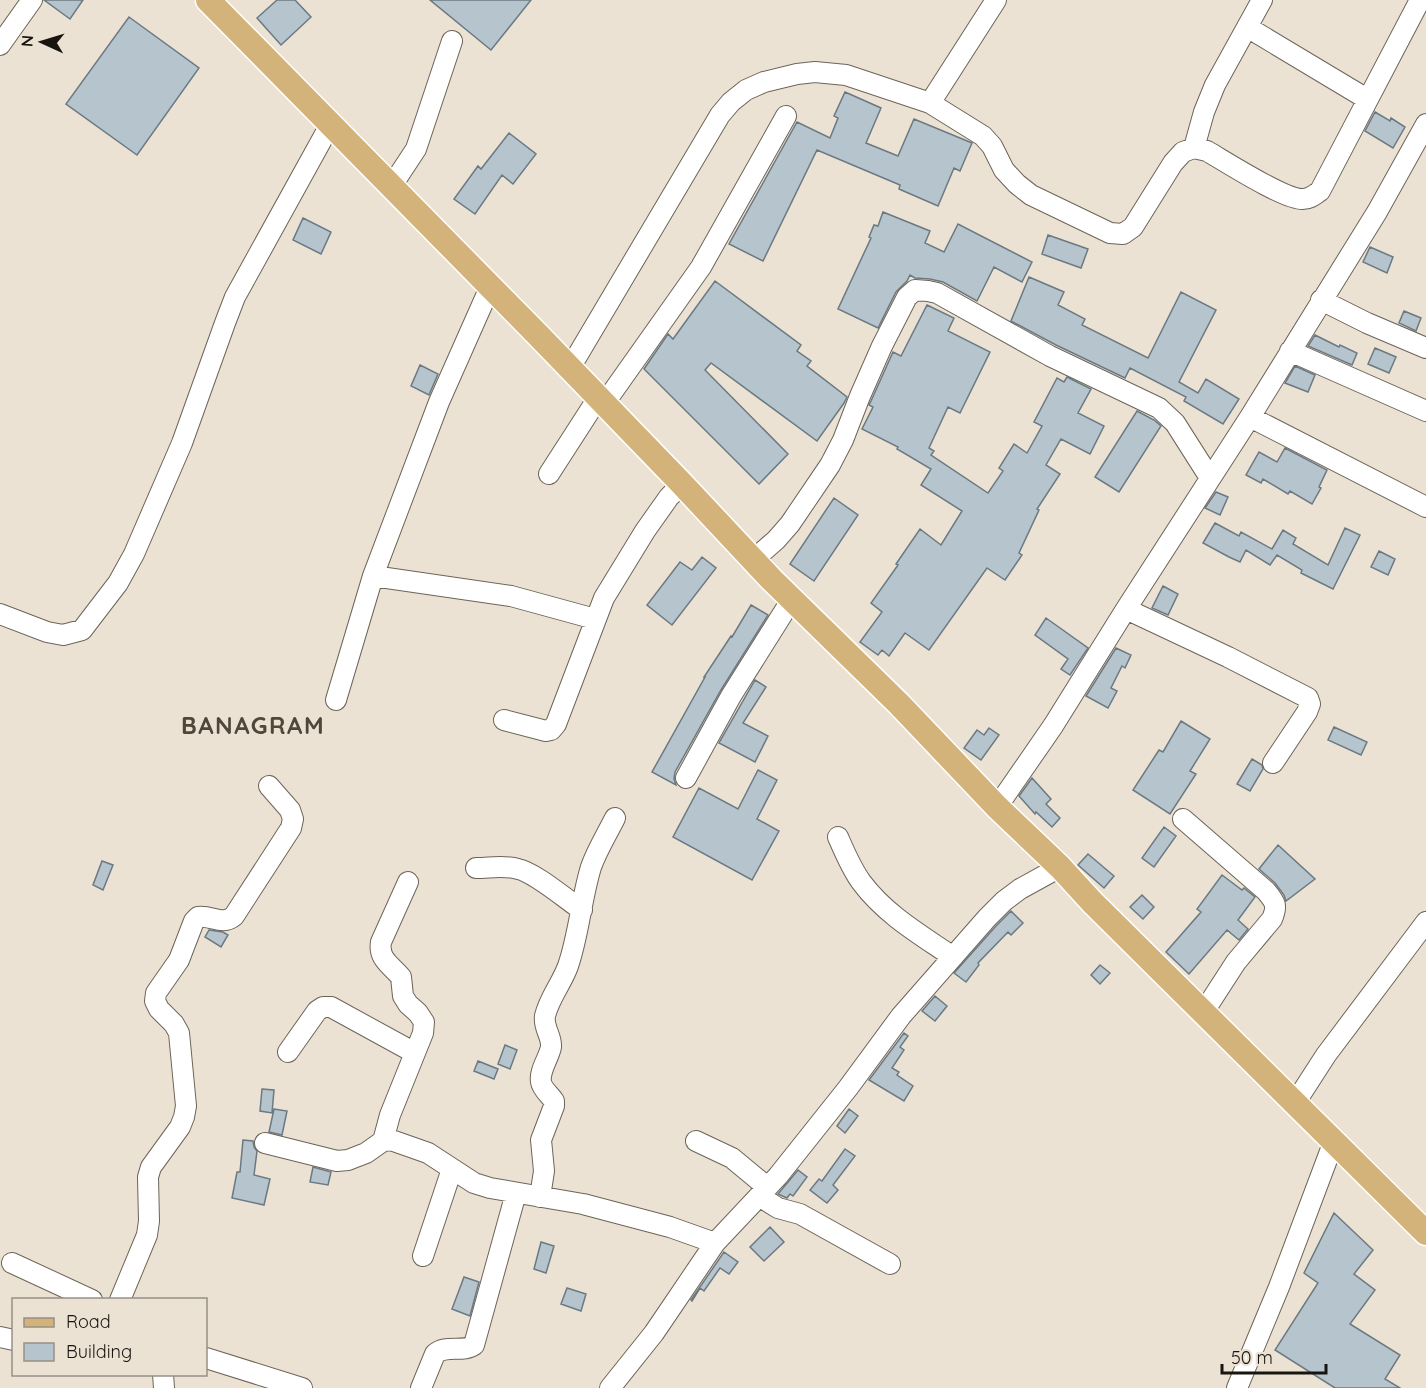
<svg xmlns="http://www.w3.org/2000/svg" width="1426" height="1388" viewBox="0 0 1426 1388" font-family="Quicksand,sans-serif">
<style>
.building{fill:#b5c4cd;stroke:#6b7982;stroke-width:1.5}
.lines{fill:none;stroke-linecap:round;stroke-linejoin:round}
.minor-casing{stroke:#6c6458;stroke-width:22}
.major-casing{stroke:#fff;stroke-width:27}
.minor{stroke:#fff;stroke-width:20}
.major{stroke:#d3b379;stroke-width:24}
.labels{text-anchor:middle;stroke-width:4.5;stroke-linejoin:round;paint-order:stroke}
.district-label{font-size:24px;font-weight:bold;letter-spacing:1.5px;fill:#4f473c;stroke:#ece2d4}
</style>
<rect width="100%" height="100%" fill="#ece2d4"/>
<!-- building -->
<path class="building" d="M44 0H83L70 19Z
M277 0H295L311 17 281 45 257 18Z
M430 0H531L491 50Z
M129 17 199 68 137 155 66 104Z
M845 92 881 108 866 143 898 156 914 119 972 143 960 171 954 168 938 206 899 189 900 185 817 150 763 261 729 244 797 122 830 138 838 118 834 116Z
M1375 112 1390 121 1391 118 1405 127 1393 148 1365 131Z
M509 133 536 154 513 184 502 175 475 214 454 199 478 166 481 169Z
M883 212 930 231 925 243 944 252 958 224 1032 262 1022 282 994 267 977 301 943 282 930 279 915 278 910 275 907 281 896 292 878 328 838 309 871 238 869 237 874 225 878 226Z
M303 218 331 232 321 254 293 240Z
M1048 235 1088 249 1081 268 1042 254Z
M1370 247 1393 257 1387 273 1363 262Z
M1029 277 1064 292 1058 305 1085 319 1082 325 1148 358 1181 292 1216 310 1179 382 1198 393 1206 379 1239 399 1223 424 1184 401 1186 397 1130 368 1125 378 1056 345 1011 321Z
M715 281 801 345 797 351 811 361 807 366 847 397 844 403 817 441 711 363 705 370 788 454 759 484 644 369 668 334 673 339Z
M927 305 954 318 948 331 990 352 960 413 948 407 929 448 934 451 931 455 988 493 1003 471 999 468 1014 444 1027 453 1042 426 1034 422 1057 378 1064 382 1067 377 1091 389 1078 413 1104 426 1090 454 1061 439 1046 465 1060 474 1037 509 1039 510 1019 553 1022 555 1005 580 987 568 929 650 905 633 889 656 882 650 878 655 860 642 882 612 871 603 898 565 896 564 920 529 941 545 962 511 921 485 931 469 897 449 898 447 862 429 873 407 869 405 871 401 893 352 901 356Z
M1404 311 1421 318 1416 331 1399 323Z
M1315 335 1339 347 1340 345 1357 353 1352 365 1308 346Z
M1375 348 1396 357 1389 373 1368 364Z
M420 365 438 374 429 395 411 386Z
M1295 366 1315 375 1308 392 1285 383Z
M1137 411 1154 420 1161 426 1119 492 1095 477Z
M1285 448 1327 470 1319 487 1321 488 1312 504 1290 491 1288 494 1263 479 1261 483 1246 475 1259 452 1277 462Z
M1216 492 1228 497 1220 515 1205 508Z
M834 498 858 515 814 581 790 564Z
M1215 523 1239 536 1241 532 1272 549 1283 530 1296 538 1293 544 1328 565 1345 528 1360 535 1333 589 1301 573 1302 570 1277 555 1270 565 1246 550 1240 562 1229 557 1203 543Z
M1379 551 1395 559 1388 575 1371 567Z
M702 557 716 568 672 625 647 605 680 562 692 570Z
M1163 586 1178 594 1168 615 1152 608Z
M751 605 768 615 721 690 675 772 674 779 676 785 652 772 705 677H704L731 636 732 637Z
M1046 618 1088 648 1070 675 1061 669 1068 659 1035 635Z
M1116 648 1131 655 1125 668 1122 666 1111 688 1117 691 1108 708 1086 696Z
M755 680 766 687 743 723 768 736 755 762 719 743Z
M1181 721 1210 739 1190 771 1196 774 1170 814 1133 790 1159 750 1163 752Z
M1334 727 1367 742 1361 755 1328 740Z
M989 728 999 735 981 760 964 748 977 730 984 735Z
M1252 759 1262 765 1263 769 1250 791 1237 784Z
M758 770 777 780 757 819 779 831 752 880 673 837 699 788 738 809Z
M1032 778 1051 799 1046 804 1060 818 1052 827 1036 812 1035 814 1019 796Z
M1164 827 1176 836 1154 867 1142 858Z
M1278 845 1315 879 1286 901 1284 895 1275 883 1259 869Z
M1088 854 1114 876 1104 888 1078 865Z
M102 861 113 865 103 890 93 885Z
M1222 875 1242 890 1244 888 1255 897 1238 920 1248 929 1239 940 1227 930 1189 974 1166 952 1201 912 1197 909Z
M1142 895 1154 907 1143 919 1130 907Z
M1011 911 1023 923 1011 935 1008 932 978 963 979 965 966 982 954 973 996 926Z
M209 930 223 932 228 935 221 947 205 937Z
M1100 965 1110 973 1100 984 1091 975Z
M935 996 947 1006 935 1021 922 1011Z
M904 1033 908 1036 900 1047 904 1050 892 1068 899 1072 897 1075 913 1086 904 1101 869 1080Z
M505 1045 517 1050 510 1069 498 1064Z
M478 1061 498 1069 494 1079 474 1071Z
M262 1089 274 1090 272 1113 260 1111Z
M274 1109 287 1111 282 1135 269 1132Z
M849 1109 858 1116 845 1133 837 1126Z
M243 1140 253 1141 254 1147 257 1151 254 1175 270 1179 264 1205 232 1198 237 1172H240Z
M845 1149 855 1156 833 1185 838 1190 827 1203 810 1190 819 1179 822 1181Z
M313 1167 331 1172 328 1185 310 1182Z
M798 1170 807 1177 793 1196 790 1194 787 1198 778 1194Z
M1334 1213 1373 1250 1354 1274 1375 1290 1350 1324 1400 1355 1385 1379 1400 1388H1335L1275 1350 1318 1283 1304 1273Z
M770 1227 784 1242 764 1261 750 1247Z
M541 1242 554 1246 546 1273 534 1269Z
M724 1252 738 1262 729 1274 720 1268 704 1291 700 1288 692 1301 691 1300Z
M464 1277 479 1282 470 1316 452 1309Z
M567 1288 586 1294 581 1311 561 1304Z"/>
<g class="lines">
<defs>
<path id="minor" d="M1247 27 1367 99
M0 45 32 0
M930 103 996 0
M1194 148 1204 112 1215 85 1262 0
M391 187 416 149 452 41
M1321 300 1367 323 1426 348
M1290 351 1426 411
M570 368 720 115 731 102 746 90 764 82 797 74 815 72 846 75 930 103 983 136 992 146 1004 170 1017 184 1031 195 1110 233 1123 234 1133 227 1173 163 1183 152 1194 148 1207 151C1226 162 1285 200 1303 199 1310 199 1314 195 1320 191L1420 0
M604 404 701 267 786 116
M1250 417 1426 507
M549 474 598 398
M753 560 776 540 790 524 830 465 843 440 860 396 882 346 907 297 915 290 928 291 937 293 1050 356 1159 408 1175 423 1210 478
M373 576 511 596 595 619
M1126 609 1228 657 1308 698 1310 704 1307 712 1273 763
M0 614 47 632 63 635 82 630 118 583 134 554 182 443 225 323 235 297 330 125
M336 700 373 576 439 402 490 287
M504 720 546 731 551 730 556 724 604 598 645 531 669 497 682 484
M686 778 731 696 792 599
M997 807 1053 726 1126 609 1250 417 1377 212 1426 124
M1183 819 1266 891C1275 902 1278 905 1272 919L1236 962 1203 1013
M838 837C845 853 852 870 862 883 886 915 921 935 953 957
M476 868C490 868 505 865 518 869 534 872 567 900 582 910
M288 1052 317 1011 323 1007H331L415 1053
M1295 1103 1326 1055 1426 922
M383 1141 390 1115 423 1033 424 1022 418 1013 408 1004 403 996 401 977C391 965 378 959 381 942L408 882
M696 1141 732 1158 767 1187
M265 1143 337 1161 348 1160 366 1153 383 1141 391 1140 428 1153 474 1183 490 1188 583 1204 670 1227 715 1243
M759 1196 778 1208 800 1214 890 1264
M540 1197 544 1171 541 1140 554 1106V1101C550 1095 542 1089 541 1082 539 1070 549 1058 551 1047 552 1036 543 1028 545 1016 549 998 562 983 568 966 579 934 581 900 591 867 597 850 607 834 615 818
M423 1256 452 1169
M12 1263 92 1300
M120 1300 147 1235 149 1221 148 1177 151 1167 180 1127 184 1117 186 1106 179 1033 174 1024 159 1009 155 1001 156 993 179 960 194 921 198 917C212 915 222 926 234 916L291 828 293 819 290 810 269 786
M0 1337 14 1340
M206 1358 302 1388
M163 1374 164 1388
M421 1388 435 1354C446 1344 463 1353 474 1345L516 1193
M610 1388 654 1333 715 1243 778 1176 848 1088 901 1016 987 918 1004 901 1020 889 1060 867
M1237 1388 1279 1287 1334 1141"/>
<path id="major" d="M208 0 538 335 682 484 771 579 899 704 997 807 1060 867 1092 902 1426 1233"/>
</defs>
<!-- minor casing -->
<use href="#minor" class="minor-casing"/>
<!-- major casing -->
<use href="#major" class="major-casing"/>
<!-- minor -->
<use href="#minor" class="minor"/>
<!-- major -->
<use href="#major" class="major"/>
</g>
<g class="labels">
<!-- district labels -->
<g class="district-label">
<text x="253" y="734">BANAGRAM</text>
</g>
</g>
<!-- legend -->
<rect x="12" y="1298" width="195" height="78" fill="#ece2d4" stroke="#979086" stroke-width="1.5"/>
<rect x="24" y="1318" width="30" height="9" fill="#d3b379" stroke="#979086" stroke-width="1.5"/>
<text x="66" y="1328" font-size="18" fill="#181410">Road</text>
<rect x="24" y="1343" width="30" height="18" fill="#b5c4cd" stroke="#979086" stroke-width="1.5"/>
<text x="66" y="1358" font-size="18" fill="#181410">Building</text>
<!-- north arrow -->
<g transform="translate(42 42) rotate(274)" stroke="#ece2d4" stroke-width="4.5" paint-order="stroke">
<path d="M0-4.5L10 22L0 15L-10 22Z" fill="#181410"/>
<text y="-9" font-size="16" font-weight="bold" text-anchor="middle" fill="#181410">N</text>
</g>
<!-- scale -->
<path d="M1222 1364v9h104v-9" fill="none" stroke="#181410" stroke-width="3"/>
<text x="1231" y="1364" font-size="18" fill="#181410" stroke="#ece2d4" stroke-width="4.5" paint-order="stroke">50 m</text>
</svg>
